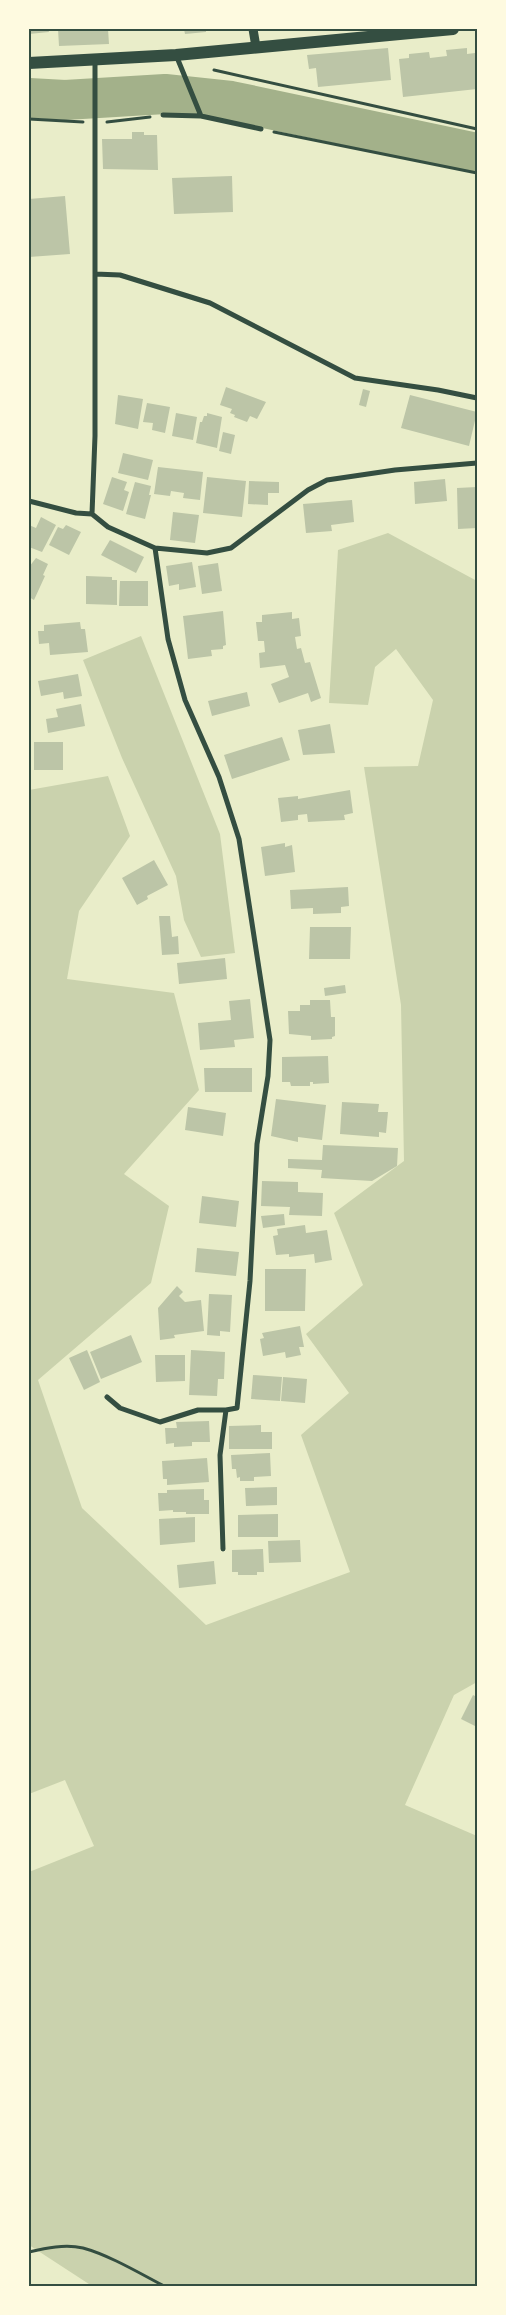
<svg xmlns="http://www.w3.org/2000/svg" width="506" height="2315" viewBox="0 0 506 2315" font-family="Ubuntu,sans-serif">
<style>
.green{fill:#cad2ad}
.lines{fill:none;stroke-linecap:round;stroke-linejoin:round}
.river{stroke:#a3b18a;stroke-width:40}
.building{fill:#bcc5a7}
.path{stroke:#344e41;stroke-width:3}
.minor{stroke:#344e41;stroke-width:5}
.tertiary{stroke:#344e41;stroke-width:9}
.primary{stroke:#344e41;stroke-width:12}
.neatline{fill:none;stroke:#344e41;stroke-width:2}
</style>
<rect width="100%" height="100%" fill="#e9edc9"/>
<!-- green -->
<path class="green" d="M388 533 477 581V1682L454 1695 405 1805 477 1836V2286H92L29 2245V1872L94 1846 65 1780 29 1794V790L108 776 130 836 79 911 67 979 174 993 199 1090 124 1174 169 1206 151 1283 38 1380 82 1508 206 1625 350 1572 301 1435 349 1393 306 1334 363 1285 334 1213 404 1161 401 1005 364 767 418 766 433 700 396 649 375 667 368 705 329 703 338 550Z
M141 636 220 834 235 953 201 957 184 920 176 876 122 758 83 660Z"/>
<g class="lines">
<!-- river -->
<path class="river" d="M29 98 65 100 165 94 231 101 477 153"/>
</g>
<!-- building -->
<path class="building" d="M29 29H48L49 32 29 34Z
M58 29H108L109 44 59 46Z
M184 29H206V32L185 34Z
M388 48 391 80 318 87 316 68 309 69 307 55Z
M467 48V54L475 53 477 89 403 97 399 59 409 58V54L429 52 430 58 447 56 446 50Z
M132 132H144V135H157L158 170 103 169 102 139H132Z
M232 176 233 212 174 214 172 178Z
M65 196 70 254 29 257V199Z
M226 387 266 402 257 419 250 416 247 422 234 417 235 415 230 413 232 409 220 405Z
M363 389 370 391 366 407 359 405Z
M118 395 143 399 138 429 115 424Z
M410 395 477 412 469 446 401 428Z
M147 403 170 407 165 433 152 430 153 423 143 422Z
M176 413 197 417 193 440 172 436Z
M207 413 222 417 217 448 196 443 200 422H202L204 416H207Z
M223 432 235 435 231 454 219 451Z
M123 453 153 460 148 480 118 473Z
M158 467 203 472 200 500 183 498 184 493 171 491 170 496 154 494Z
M112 477 127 482 124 490 129 492 123 511 103 504Z
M207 477 246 481 242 517 203 513Z
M445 479 447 501 415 504 414 482Z
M249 481 279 482V493H268V505L248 504Z
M135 482 151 486 149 495H151L145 519 126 514Z
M477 487V528L458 529 457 488Z
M352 500 354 522 331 525 332 531 306 533 303 504Z
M173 512 199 515 195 543 170 540Z
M41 517 56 525 42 552 29 547V525L36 528Z
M66 525 81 532 69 555 49 545 58 527 63 529Z
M110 540 144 557 136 573 101 555Z
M36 558 48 564 43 575 45 576 34 600 29 597V567Z
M192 562 196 587 179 590V584L169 586 166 566Z
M218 563 222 591 202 594 198 566Z
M86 576 112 577V580H117V605L86 604Z
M120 581H148V606H119Z
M223 611 226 645 223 646V649L211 650 212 656 188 659 183 616Z
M292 612V619L299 618 301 636 295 637 297 649 301 648 305 663 310 662 321 698 311 702 308 693 279 703 271 684 289 677 285 665 260 668 259 653 265 652 264 641H258L256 622H262V615Z
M80 622 81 629H85L88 652 50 655 49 643 39 644 38 631H44V625Z
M78 674 82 696 64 699 63 692 41 696 38 681Z
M247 692 250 706 212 716 208 701Z
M81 704 85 726 48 733 46 719 58 717 56 709Z
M330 724 335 753 303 755 298 730Z
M282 737 290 760 232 779 224 755Z
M34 742H63V770H34Z
M350 790 353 813 344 815 345 820 308 822 307 814 298 815V820L281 822 278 798 298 796V799Z
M285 843V847L292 845 295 872 265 876 261 847Z
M154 860 168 885 147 896 148 899 137 905 122 878Z
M348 887 349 906 341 907V913L313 914V908L291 909 290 890Z
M159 916H170L172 937 178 936 179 954 162 955Z
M310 927H351L350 959H309Z
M225 958 227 979 179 984 177 963Z
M345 985 346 993 325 996 324 988Z
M250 999 254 1038 234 1040 235 1047 200 1050 198 1023 231 1020 229 1001Z
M310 1000H330L331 1017H335V1036L332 1037V1039L311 1040V1036L289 1034 288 1011H300V1005H310Z
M328 1056 329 1083 313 1084V1082H310V1086H291L290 1082H282V1057Z
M204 1068H252V1092H205Z
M276 1099 326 1105 322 1140 298 1137V1142L271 1136Z
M342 1102 379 1104 378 1112H388L386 1133 379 1132V1137L340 1134Z
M188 1107 226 1113 223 1136 185 1130Z
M323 1145 398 1148 397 1166 372 1181 321 1178 322 1170 288 1168V1159L322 1160Z
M262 1181 298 1182V1192L323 1193 322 1216 289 1215 290 1207 261 1206Z
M202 1196 239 1201 236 1227 199 1223Z
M284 1214 285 1225 263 1228 261 1216Z
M305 1225 306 1233 327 1230 332 1260 315 1263 314 1254 289 1257V1254L276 1255 273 1236 278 1235 277 1229Z
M197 1248 239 1252 236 1276 195 1272Z
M265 1269H306L305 1311H265Z
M177 1286 183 1292 179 1296 185 1302 201 1300 204 1331 174 1335 175 1338 160 1340 158 1308Z
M209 1294 232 1295 230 1332 220 1331V1336L207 1335Z
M300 1326 304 1347H299L301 1355 286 1358 285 1352 263 1356 260 1339 264 1338 262 1333Z
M131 1335 142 1362 101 1379 90 1352Z
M87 1350 100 1382 84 1390 69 1358Z
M191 1350 225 1352 224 1379H218L217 1396 189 1395Z
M155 1355H185V1381L156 1382Z
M253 1375 282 1377 280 1401 251 1399Z
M283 1377 307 1379 305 1403 281 1401Z
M209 1421 210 1442H192V1446L174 1447V1443L166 1444 165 1428H177L176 1422Z
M261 1425V1432H272V1449H229V1426Z
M270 1453 271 1476 254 1477V1481H240V1477L237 1478 236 1469H232L231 1455Z
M207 1458 209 1482 167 1485V1479H163L162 1461Z
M277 1487V1505L246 1506 245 1488Z
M204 1489V1500H209V1514H186V1512H173V1510L159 1511 158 1493H167V1490Z
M278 1514V1537H238V1515Z
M195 1517V1542L160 1545 159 1519Z
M300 1540 301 1562 269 1563 268 1541Z
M263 1549 264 1572H257V1575H238V1572H232V1550Z
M214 1561 216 1584 179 1588 177 1565Z
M473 1695 477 1697V1727L461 1719Z"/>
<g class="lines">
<!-- path -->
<path class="path" d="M214 70 477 129
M29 119 83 122
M107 122 150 117
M274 132 477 173
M29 2252C46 2248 65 2244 83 2248 109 2255 141 2274 164 2286"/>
<!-- minor -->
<path class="minor" d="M176 55 201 116 261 129
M163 115 201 116
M95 274 120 275 210 303 355 378 438 390 477 398
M29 501 76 513 92 514 108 527 155 548 207 553 231 548 308 490 327 480 395 470 477 463
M92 514 95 436V61
M155 548 168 639 185 700 219 777 239 839 270 1040 268 1076 257 1144 250 1281 237 1408 226 1410 220 1455 223 1549
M107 1397 120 1408 160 1422 198 1410H226"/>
<!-- tertiary -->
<path class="tertiary" d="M253 29 256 47"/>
<!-- primary -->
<path class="primary" d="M29 63 176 55 453 29"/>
</g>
<!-- border -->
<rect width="506" height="2315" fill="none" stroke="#fefae0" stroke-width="60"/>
<rect x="30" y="30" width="446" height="2255" class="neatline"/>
</svg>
